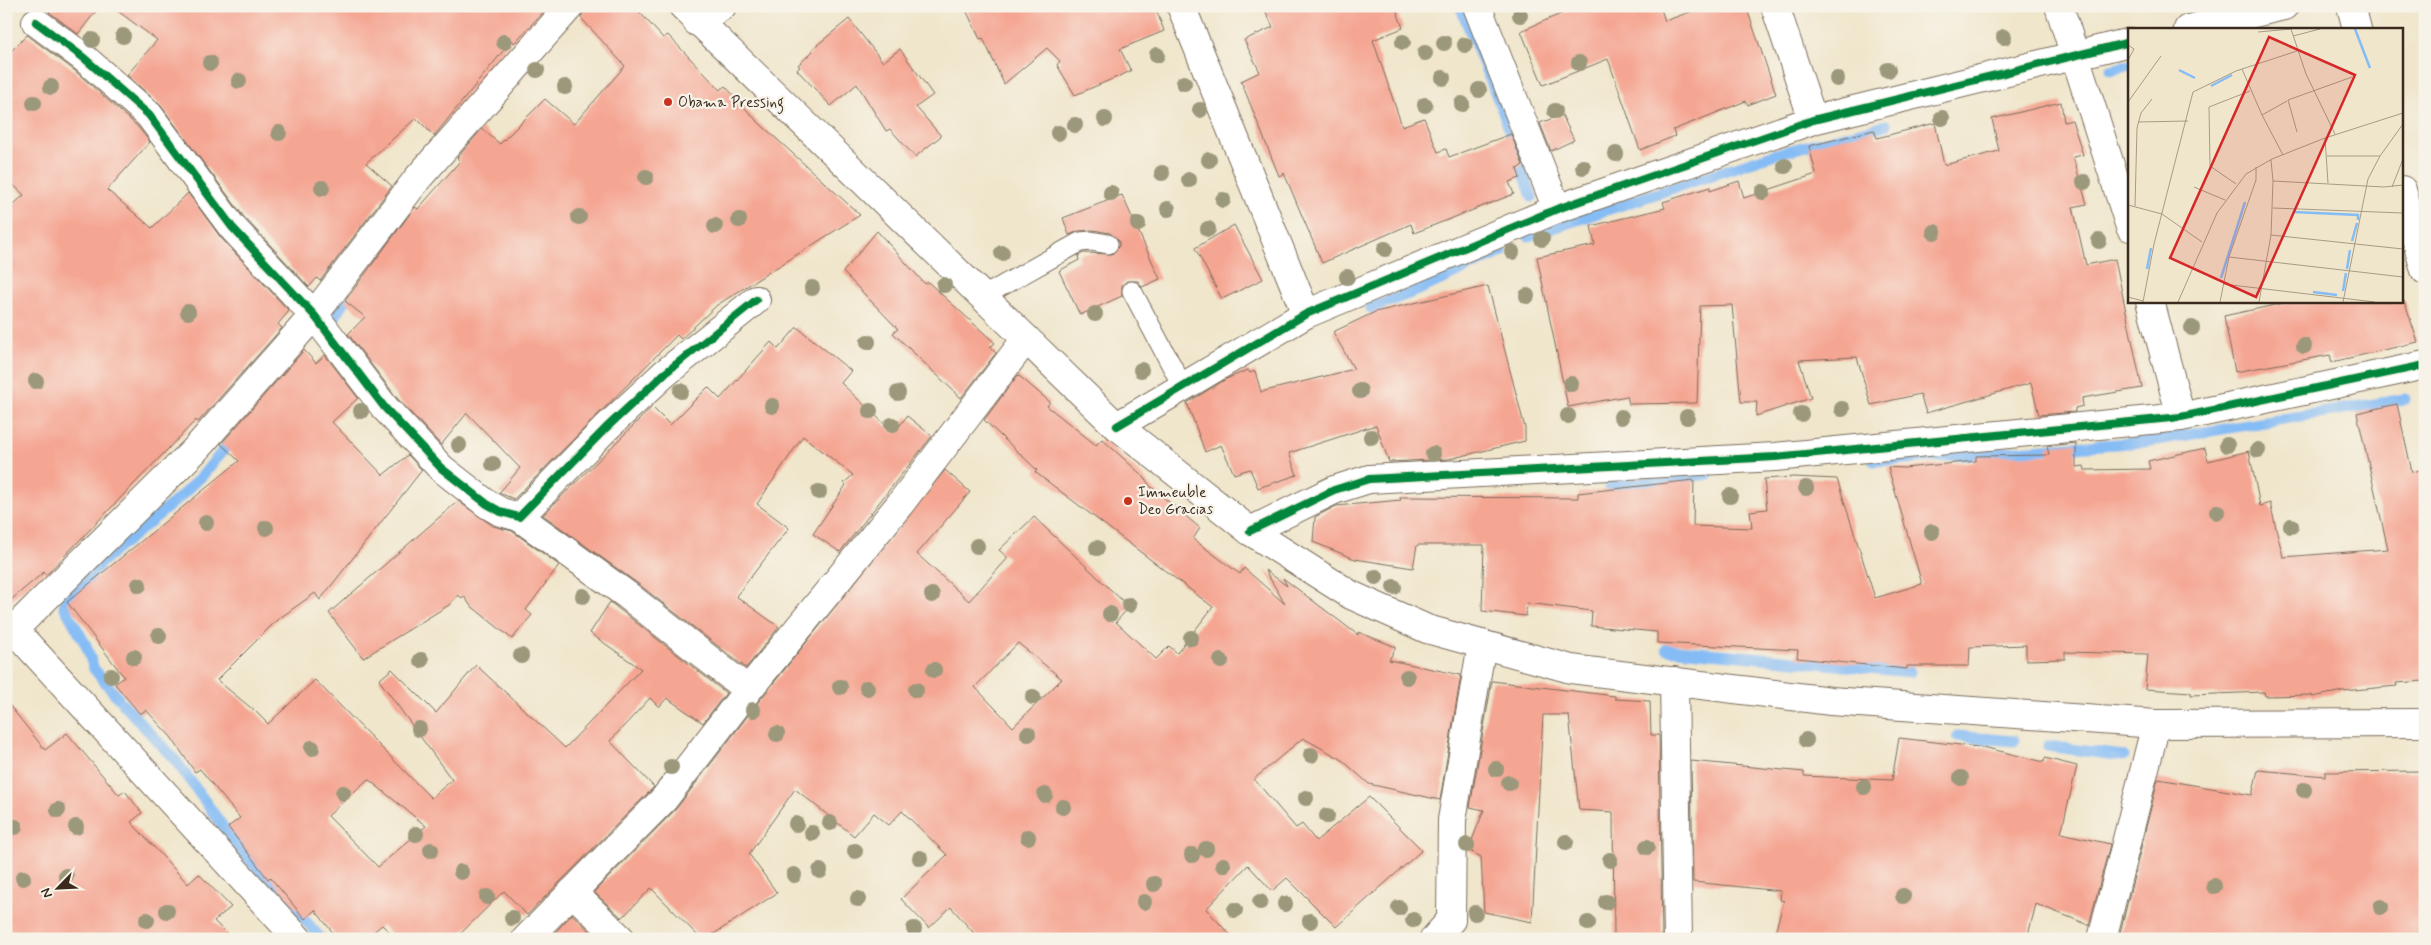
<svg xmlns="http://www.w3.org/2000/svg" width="2431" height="945" viewBox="0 0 2431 945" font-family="Mynerve,sans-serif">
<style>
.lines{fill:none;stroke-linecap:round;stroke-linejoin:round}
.stream{stroke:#85bcf5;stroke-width:11}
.building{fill:#f5a693;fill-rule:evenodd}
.lane-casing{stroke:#7a6c5b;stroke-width:21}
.street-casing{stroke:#7a6c5b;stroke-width:30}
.primary-casing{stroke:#7a6c5b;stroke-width:30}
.lane{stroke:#fff;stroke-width:19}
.street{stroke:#fff;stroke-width:28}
.primary{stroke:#fff;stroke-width:28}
.cycleway-casing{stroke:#f7f3e8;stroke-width:11}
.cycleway{stroke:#00873e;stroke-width:8}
.tree{fill:#9b987b}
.poi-dot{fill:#c8321e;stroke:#f7f3e8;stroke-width:2}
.labels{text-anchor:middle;stroke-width:4.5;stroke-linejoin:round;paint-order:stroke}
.poi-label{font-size:15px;fill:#3b2a1e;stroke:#f7f3e8;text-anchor:start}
.inset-river{fill:none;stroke:#85bcf5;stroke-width:2.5}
.inset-road{fill:none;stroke:#a89b86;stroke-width:1}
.view{fill:#d62828;fill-opacity:0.15;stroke:#d62828;stroke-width:2.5}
.inset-edge{fill:none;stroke:#3b2a1e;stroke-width:2.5}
</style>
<rect width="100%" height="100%" fill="#f7f3e8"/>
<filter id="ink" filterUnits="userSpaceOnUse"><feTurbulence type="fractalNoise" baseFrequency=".02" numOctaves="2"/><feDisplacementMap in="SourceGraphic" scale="10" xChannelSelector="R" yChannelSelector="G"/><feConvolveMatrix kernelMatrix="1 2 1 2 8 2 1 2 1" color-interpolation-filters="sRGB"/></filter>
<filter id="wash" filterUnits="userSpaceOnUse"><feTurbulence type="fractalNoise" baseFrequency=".0096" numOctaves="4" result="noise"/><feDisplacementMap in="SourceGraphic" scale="20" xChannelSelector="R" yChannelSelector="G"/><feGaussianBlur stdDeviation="1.12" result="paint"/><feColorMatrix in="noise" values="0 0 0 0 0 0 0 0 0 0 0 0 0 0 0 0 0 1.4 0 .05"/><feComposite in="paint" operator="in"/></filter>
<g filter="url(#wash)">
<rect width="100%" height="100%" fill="#f0e6cc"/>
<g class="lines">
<!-- stream -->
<path class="stream" d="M1460 6 1504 114 1532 197
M2111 70 2130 65
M1529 236 1772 155 1886 125
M376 256 403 222
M1371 308 1421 289 1502 252
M330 326 344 301
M1874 461 2144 442 2405 399
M1610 487 1708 474
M1667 649 1910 672
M118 698 94 669 86 645 64 606 66 599 82 586 100 563 178 499 202 476 225 448
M123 704 176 761 222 825
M1957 736 2014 741
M2048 746 2123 756
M224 828 237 847 277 890
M279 892 292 904 321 939"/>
</g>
<g id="blocks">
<!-- building -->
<path class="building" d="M55 6H100L78 34 49 12Z
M111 6H549L514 43 512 40 434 136 416 118 366 163 392 186 320 281 317 278 309 287 244 217 161 106 127 75 157 40Z
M585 6H634L663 38 668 35 720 90 725 86 756 120 860 215 717 305 681 339 677 335 514 499 499 493 520 468 467 413 441 445 397 398 348 334 365 317 345 301 415 207 418 209 460 161 457 158 482 129 500 144 545 99 574 124 625 66 581 18Z
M964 6H1155L1164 31 1120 49 1131 71 1075 95 1057 65 1060 61 1047 48 1004 84 983 38 980 39Z
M1263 6H1395L1403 28 1373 40 1402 126 1424 118 1438 152 1446 149 1449 157 1511 134 1523 165 1517 169 1520 178 1509 182 1514 194 1414 233 1411 224 1322 263 1284 173 1279 176 1241 81 1260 72 1244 40 1273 27Z
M1579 6H1660L1665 21 1706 6H1746L1776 94 1748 105 1746 101 1673 130 1675 136 1640 150 1608 59 1543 85 1521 31Z
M849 19 883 62 900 49 933 95 916 107 941 136 915 157 890 129 886 131 857 84 831 106 797 70 800 67 798 65 813 51 811 50Z
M27 35 74 70 137 126 150 142 107 190 152 228 188 193 221 238 289 311 278 324 282 328 198 422 196 420 46 575 44 572 6 604V211L24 195 6 178V56Z
M2061 102 2064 122 2072 120 2083 155 2073 157 2087 204 2073 207 2086 265 2115 259 2142 388 2082 398 2083 406 2075 408V412L2039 415 2031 383 1926 413 1920 394 1871 405 1857 357 1799 360 1811 398 1756 416 1757 402H1741L1732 305 1700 306 1697 403 1629 404 1627 396 1568 407 1537 257 1595 245 1591 226 1665 208 1663 202 1710 187V191L1739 181 1744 198 1816 174 1809 146 1874 130 1877 138 1935 123 1944 165 1999 151 1992 119Z
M1562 115 1574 140 1551 151 1540 123Z
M1122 195 1160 279 1142 287 1138 281H1127L1122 285V296L1080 315 1059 271 1079 260 1078 256 1083 253 1112 254 1119 246V241L1110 233 1093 230 1079 231 1069 235 1063 218Z
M1234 225 1263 279 1222 299 1195 248Z
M877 231 925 284 928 282 995 343 990 347 996 353 961 398 893 333 898 329 843 272Z
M1488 286 1525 428V441L1449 459 1389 462 1376 425 1289 453 1297 475 1258 488 1250 469 1234 474 1221 445 1205 452 1187 403 1226 379 1248 370 1250 373 1255 371 1261 392 1354 369 1333 332 1375 312Z
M2293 301H2404L2418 342 2332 362 2330 355 2235 372 2224 316Z
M797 327 851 371 841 383 894 433 907 416 932 436 840 552 813 534 846 485 844 483 853 475 803 436 757 504 789 528 736 596 779 627 746 668 637 583 543 515 652 407 670 425 708 387 720 399 771 342 778 349Z
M304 350 316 363 325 355 358 398 332 422 383 475 408 455 422 470 320 600 315 593 277 620 217 680 256 712 268 724 315 680 431 798 452 780 379 680 392 669 436 713 476 665 565 748 641 669 590 633 610 602 726 693 703 723 667 698 659 707 650 698 610 741 654 787 527 915 504 891 455 939H397L382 925 365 939H338L315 910 305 919 270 877 268 879 228 827 240 818 200 769 195 772 171 737 146 710 140 714 115 684 124 677 67 602 239 461 221 444ZM368 779 426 826 378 867 328 816Z
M1018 375 1050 402 1047 406 1096 445 1102 439 1144 477 1150 486 1200 528 1193 539 1240 574 1244 568 1285 604 1265 570 1287 586 1283 578 1358 635V632L1396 647 1389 660 1461 675 1440 800 1369 784 1341 759 1303 738 1254 779 1296 828 1302 824 1316 841 1369 797 1422 850 1336 927 1287 878 1272 891 1248 865 1206 909 1234 939H979L951 907 929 928 901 899 947 855 902 811 889 825 874 813 854 836 795 789 749 854 777 893 706 939H701L651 888 622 918 594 892 676 809 760 700 945 470 970 492 917 554 969 601 1008 558 999 550 1034 517 1129 607 1116 622 1156 659 1169 646 1177 653 1213 607 1035 472 1037 470 984 420ZM1018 643 1062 679 1013 727 975 687Z
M2397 404 2412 472 2425 469V681L2396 683 2397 686 2343 691 2312 697V695L2265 696 2264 692 2191 695V692L2145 689 2148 654 2065 652V659L2026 660V645L1970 647 1969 666H1907V669L1797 658 1798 650 1657 643V632L1591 626 1592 611 1527 603 1526 616 1482 611 1484 545H1417L1413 568 1355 559 1313 542 1315 517 1336 506 1401 500 1400 497 1578 498V493L1694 480 1693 526 1752 528 1750 511 1767 509 1764 479 1793 477 1837 479 1875 598 1922 584 1888 467 1904 468 1976 461V456L2049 455 2047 446 2076 443V467L2084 466 2085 470 2150 469 2148 461 2205 448 2208 461 2249 451 2260 506 2270 503 2283 557 2388 549 2357 413Z
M458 501 493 526 512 531 559 565 526 610 532 615 512 639 470 605 464 596 462 598 458 595 449 605 363 658 329 613Z
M1492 681 1615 696V699L1650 701 1651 735H1659L1662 939H1614L1613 812 1579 810 1569 715H1543L1532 922 1484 912 1481 857 1468 850 1484 810 1470 807Z
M6 701 45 750 67 733 119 795 125 791 142 813 131 822 188 884 199 874 231 907 214 921 232 939H6Z
M1899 738 1987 748 2044 762 2045 758 2077 766 2061 833 2110 844 2089 925 2036 904 2027 939H1773L1784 901 1780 900 1781 891 1693 882 1691 761 1804 772V776L1892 780Z
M2258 770 2325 776V772L2425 771V939H2123L2119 937 2158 779 2252 795Z
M572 914 598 939H549Z"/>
</g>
</g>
<g filter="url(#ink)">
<use href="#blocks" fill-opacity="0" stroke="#7a6c5b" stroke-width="1"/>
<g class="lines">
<defs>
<path id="lane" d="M1132 291 1183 387
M982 297 1080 242 1091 241 1108 244"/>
<path id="street" d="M1181 6 1306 314
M1477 6 1557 209
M1775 6 1813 120
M2059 6 2130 227
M2351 6 2357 29
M36 22 84 58 149 115 232 227 314 315 385 408 441 468 487 504 501 512 519 517 606 428 664 374 756 300
M697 22 722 6
M2188 29 2284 6
M2402 190 2425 270
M2150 301 2181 417
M1117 426 1306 314 1557 209 1813 120 2130 42
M519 517 627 595 748 690 664 799 526 939
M1250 531 1334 490 1369 479 1775 457 2181 417 2425 365
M14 630 298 939
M6 637 194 451 314 315 418 178 570 6
M1674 681 1678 939
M748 690 900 504 1026 339
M572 892 621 939
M1434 939 1451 920 1452 820 1482 644
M2102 939 2156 724"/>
<path id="primary" d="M683 6 1111 421 1250 531 1351 595 1427 629 1571 669 1831 701 2156 724 2425 723"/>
</defs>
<!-- lane casing -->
<use href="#lane" class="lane-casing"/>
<!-- street casing -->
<use href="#street" class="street-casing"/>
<!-- primary casing -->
<use href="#primary" class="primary-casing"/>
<!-- lane -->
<use href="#lane" class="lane"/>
<!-- street -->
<use href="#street" class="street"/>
<!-- primary -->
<use href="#primary" class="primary"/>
<defs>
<path id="cycleway" d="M36 22 84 58 149 115 232 227 314 315 385 408 441 468 487 504 501 512 519 517 606 428 664 374 756 300
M1117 426 1306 314 1557 209 1813 120 2130 42
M1250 531 1334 490 1369 479 1775 457 2181 417 2425 365"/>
</defs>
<!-- cycleway casing -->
<use href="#cycleway" class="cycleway-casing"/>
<!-- cycleway -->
<use href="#cycleway" class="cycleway"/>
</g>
<!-- trees -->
<g class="tree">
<circle cx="1520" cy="15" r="8"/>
<circle cx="123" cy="36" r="8"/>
<circle cx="2004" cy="37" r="8"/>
<circle cx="92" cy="40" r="8"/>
<circle cx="504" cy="42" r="8"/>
<circle cx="1403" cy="42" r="8"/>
<circle cx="1444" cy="43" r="8"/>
<circle cx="1465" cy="45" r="8"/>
<circle cx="1425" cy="53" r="8"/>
<circle cx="1157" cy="55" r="8"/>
<circle cx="210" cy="63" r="8"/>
<circle cx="1579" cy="63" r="8"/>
<circle cx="537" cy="70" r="8"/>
<circle cx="1888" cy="70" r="8"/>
<circle cx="1443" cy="78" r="8"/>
<circle cx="1837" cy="79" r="8"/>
<circle cx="239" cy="81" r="8"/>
<circle cx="1184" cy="83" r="8"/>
<circle cx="51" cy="87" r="8"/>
<circle cx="565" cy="87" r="8"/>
<circle cx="1479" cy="90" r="8"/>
<circle cx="34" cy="103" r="8"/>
<circle cx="1462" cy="104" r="8"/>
<circle cx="1425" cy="105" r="8"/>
<circle cx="1200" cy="110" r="8"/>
<circle cx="1555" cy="111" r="8"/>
<circle cx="1942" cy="118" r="8"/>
<circle cx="1105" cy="119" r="8"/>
<circle cx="1075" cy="125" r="8"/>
<circle cx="279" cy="133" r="8"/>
<circle cx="1058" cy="133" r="8"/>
<circle cx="1616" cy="154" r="8"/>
<circle cx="1209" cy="160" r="8"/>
<circle cx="1785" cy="166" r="8"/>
<circle cx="1583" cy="167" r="8"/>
<circle cx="1162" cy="173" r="8"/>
<circle cx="646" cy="177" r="8"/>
<circle cx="1189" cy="180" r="8"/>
<circle cx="2084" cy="182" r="8"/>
<circle cx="322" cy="188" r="8"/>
<circle cx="1763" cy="192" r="8"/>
<circle cx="1111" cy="193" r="8"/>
<circle cx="1223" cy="200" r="8"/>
<circle cx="1168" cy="209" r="8"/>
<circle cx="579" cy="217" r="8"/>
<circle cx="739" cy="220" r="8"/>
<circle cx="1138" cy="224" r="8"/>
<circle cx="715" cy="226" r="8"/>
<circle cx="1208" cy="229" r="8"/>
<circle cx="1934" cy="232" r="8"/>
<circle cx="1542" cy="239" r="8"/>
<circle cx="2099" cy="241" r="8"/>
<circle cx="1385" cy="249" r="8"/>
<circle cx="1512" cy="252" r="8"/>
<circle cx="1002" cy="253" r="8"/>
<circle cx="1347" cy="277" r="8"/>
<circle cx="944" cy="285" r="8"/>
<circle cx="812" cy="288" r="8"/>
<circle cx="1527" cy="296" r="8"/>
<circle cx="188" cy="312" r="8"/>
<circle cx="1095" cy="314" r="8"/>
<circle cx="2192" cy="328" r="8"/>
<circle cx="868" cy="342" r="8"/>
<circle cx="2304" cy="346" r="8"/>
<circle cx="1141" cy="370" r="8"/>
<circle cx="36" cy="381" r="8"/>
<circle cx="1571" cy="384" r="8"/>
<circle cx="681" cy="391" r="8"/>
<circle cx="1360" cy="391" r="8"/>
<circle cx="898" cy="393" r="8"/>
<circle cx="772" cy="406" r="8"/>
<circle cx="1842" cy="409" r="8"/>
<circle cx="361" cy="411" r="8"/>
<circle cx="870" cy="411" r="8"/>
<circle cx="1801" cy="414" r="8"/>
<circle cx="1568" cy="416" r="8"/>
<circle cx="1621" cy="417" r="8"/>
<circle cx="1687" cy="417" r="8"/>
<circle cx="892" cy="425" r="8"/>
<circle cx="1371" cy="437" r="8"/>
<circle cx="459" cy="445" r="8"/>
<circle cx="2227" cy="445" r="8"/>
<circle cx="2258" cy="450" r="8"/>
<circle cx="1433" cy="454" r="8"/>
<circle cx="493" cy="464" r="8"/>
<circle cx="1806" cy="488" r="8"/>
<circle cx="819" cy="492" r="8"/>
<circle cx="1730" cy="496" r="8"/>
<circle cx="2217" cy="512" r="8"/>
<circle cx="206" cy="523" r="8"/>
<circle cx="2291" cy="526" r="8"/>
<circle cx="266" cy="528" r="8"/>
<circle cx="1932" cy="532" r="8"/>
<circle cx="977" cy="546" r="8"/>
<circle cx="1097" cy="548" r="8"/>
<circle cx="1376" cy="577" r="8"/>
<circle cx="139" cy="585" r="8"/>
<circle cx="1394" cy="587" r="8"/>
<circle cx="932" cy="595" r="8"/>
<circle cx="583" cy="596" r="8"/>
<circle cx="1129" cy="605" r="8"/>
<circle cx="1110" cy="614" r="8"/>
<circle cx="159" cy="636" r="8"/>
<circle cx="1191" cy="638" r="8"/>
<circle cx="521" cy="656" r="8"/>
<circle cx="134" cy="657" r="8"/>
<circle cx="421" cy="660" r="8"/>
<circle cx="1221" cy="661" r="8"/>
<circle cx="934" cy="670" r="8"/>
<circle cx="111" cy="676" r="8"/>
<circle cx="1407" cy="677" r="8"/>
<circle cx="840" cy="687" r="8"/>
<circle cx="867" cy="688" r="8"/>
<circle cx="916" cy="690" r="8"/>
<circle cx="1033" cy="697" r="8"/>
<circle cx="753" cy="710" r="8"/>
<circle cx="419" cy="729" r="8"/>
<circle cx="777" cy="734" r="8"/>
<circle cx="1028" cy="734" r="8"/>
<circle cx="1806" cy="740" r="8"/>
<circle cx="312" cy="748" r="8"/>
<circle cx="1311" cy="755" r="8"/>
<circle cx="671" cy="767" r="8"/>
<circle cx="1496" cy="769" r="8"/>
<circle cx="1961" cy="778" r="8"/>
<circle cx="1509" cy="783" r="8"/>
<circle cx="1864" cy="787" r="8"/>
<circle cx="2304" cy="790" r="8"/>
<circle cx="343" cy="793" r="8"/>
<circle cx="1045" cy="795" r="8"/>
<circle cx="1306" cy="798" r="8"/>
<circle cx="1063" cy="807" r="8"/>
<circle cx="58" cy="810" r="8"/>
<circle cx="1327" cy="816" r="8"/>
<circle cx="830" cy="823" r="8"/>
<circle cx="796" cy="824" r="8"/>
<circle cx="15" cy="827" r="8"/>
<circle cx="76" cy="827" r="8"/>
<circle cx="812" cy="833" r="8"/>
<circle cx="416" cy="834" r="8"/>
<circle cx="1028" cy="837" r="8"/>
<circle cx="1566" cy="842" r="8"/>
<circle cx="1467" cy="845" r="8"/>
<circle cx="1647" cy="847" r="8"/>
<circle cx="1206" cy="849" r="8"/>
<circle cx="431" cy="850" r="8"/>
<circle cx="855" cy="851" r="8"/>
<circle cx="1192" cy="855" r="8"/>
<circle cx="920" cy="858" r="8"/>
<circle cx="1610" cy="860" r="8"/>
<circle cx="1223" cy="865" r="8"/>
<circle cx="820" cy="871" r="8"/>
<circle cx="461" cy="872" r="8"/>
<circle cx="794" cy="875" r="8"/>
<circle cx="66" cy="876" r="8"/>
<circle cx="23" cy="878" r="8"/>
<circle cx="1154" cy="884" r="8"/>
<circle cx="2214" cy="886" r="8"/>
<circle cx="1903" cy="896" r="8"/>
<circle cx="487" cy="897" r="8"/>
<circle cx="858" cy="899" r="8"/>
<circle cx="1144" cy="902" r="8"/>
<circle cx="1260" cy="902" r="8"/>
<circle cx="1606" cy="902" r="8"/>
<circle cx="1285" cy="904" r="8"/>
<circle cx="2381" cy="907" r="8"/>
<circle cx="1399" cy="908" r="8"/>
<circle cx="1235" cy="910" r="8"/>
<circle cx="167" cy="911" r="8"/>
<circle cx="1475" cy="913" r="8"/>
<circle cx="512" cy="918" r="8"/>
<circle cx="147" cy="920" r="8"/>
<circle cx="1413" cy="920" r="8"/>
<circle cx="1310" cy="921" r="8"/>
<circle cx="1588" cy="923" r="8"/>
<circle cx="914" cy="929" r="8"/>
</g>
</g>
<!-- markers -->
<g class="poi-dot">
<circle cx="668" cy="102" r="5"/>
<circle cx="1128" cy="501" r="5"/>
</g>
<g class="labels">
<!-- poi labels -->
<g class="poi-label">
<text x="678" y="107">Obama Pressing</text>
<text x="1138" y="497">Immeuble<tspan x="1138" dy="17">Deo Gracias</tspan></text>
</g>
</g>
<!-- overview -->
<g transform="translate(2128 28)">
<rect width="275" height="275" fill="#f0e6cc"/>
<path class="inset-river" d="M227 1 242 40M51 42 67 50M83 58 104 47M166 184 230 187V192M224 213 229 195M19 241 23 220M219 241 222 222M93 250 117 174M215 263 218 245M185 264 209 267"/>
<path class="inset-road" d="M163 1 178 46 207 106M130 4 163 1M165 8 192 1M0 17 6 21 0 32M114 41 134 87 159 73M0 74 33 28M134 87 155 127M10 94 60 93M169 104 160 72 224 49M197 110 200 155M199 128H252M145 153 256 159 275 157M108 156 82 138 81 79 122 63M66 159 97 172M264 159 275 131M0 177 34 186 74 214M7 178 9 100 13 85 24 71M145 180 275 185M143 207 275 221M101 229 275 249M95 256 247 274M0 269 15 273M15 274 26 216 65 64 108 43 169 23M50 274 89 185 118 146 144 131 197 110 275 85M92 274 101 229 128 152V139M131 274 143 207 145 153 143 132M215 274 240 151 252 128 275 96"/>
<path class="view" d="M141 9 227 47 128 269 42 230Z"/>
<rect width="275" height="275" class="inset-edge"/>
</g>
<!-- margin -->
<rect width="2431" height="945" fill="none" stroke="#f7f3e8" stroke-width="25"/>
<!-- north arrow -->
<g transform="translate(58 888) rotate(246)" stroke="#f7f3e8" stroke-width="4" paint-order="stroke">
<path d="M0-4L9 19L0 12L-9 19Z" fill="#3b2a1e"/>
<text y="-8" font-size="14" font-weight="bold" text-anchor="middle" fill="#3b2a1e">N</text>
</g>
</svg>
